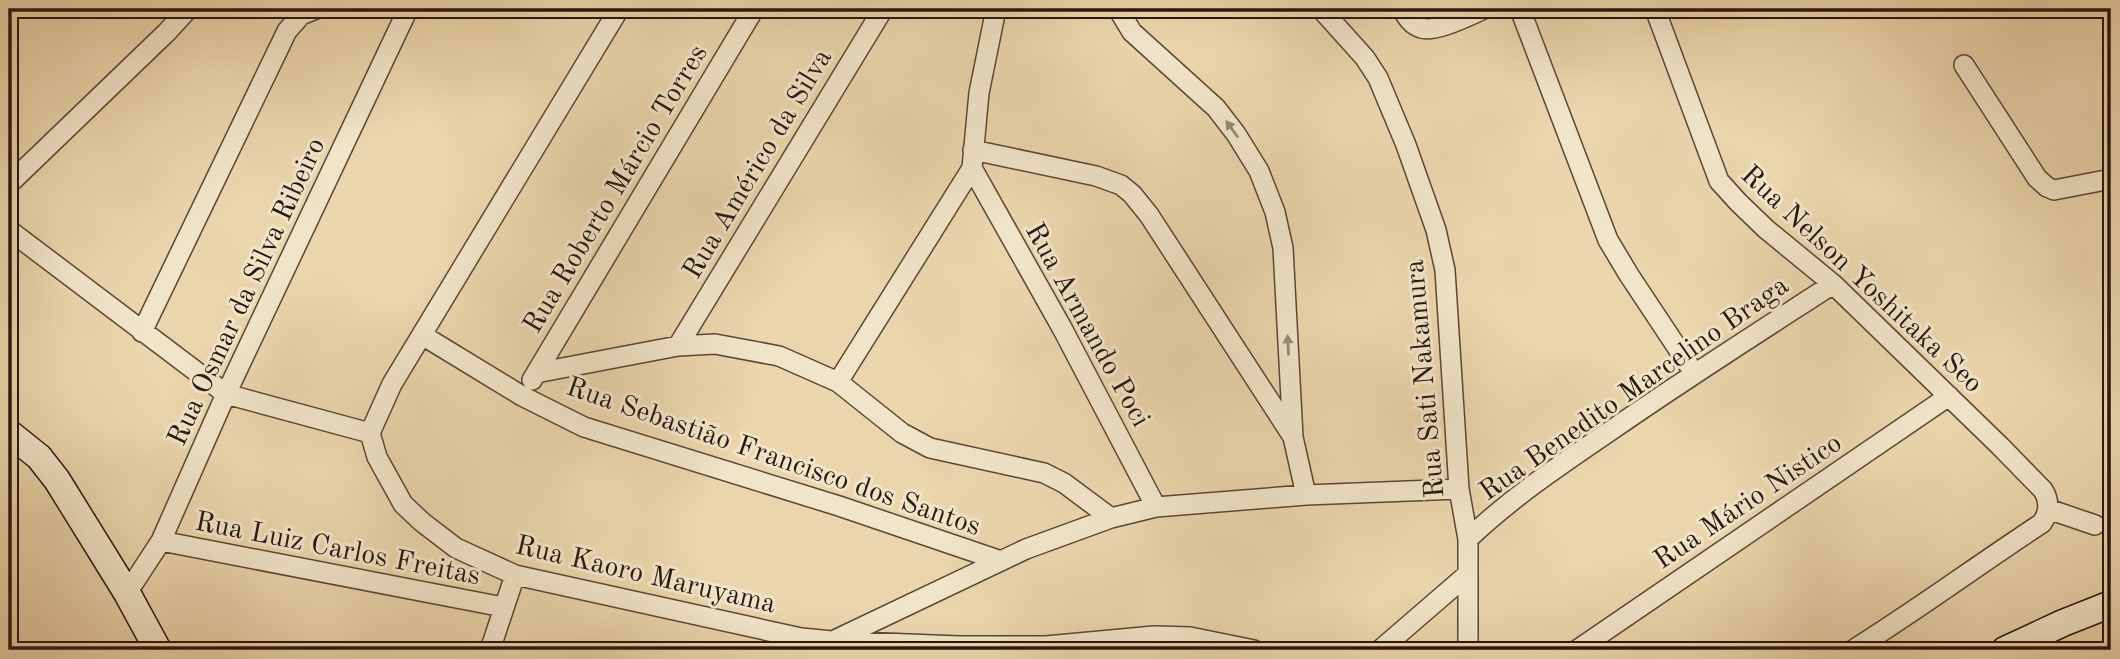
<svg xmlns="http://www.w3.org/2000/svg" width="2120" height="659" viewBox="0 0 2120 659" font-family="'Old Standard TT',serif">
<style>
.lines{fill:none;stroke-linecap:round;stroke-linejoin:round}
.street-casing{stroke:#5a4636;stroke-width:22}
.secondary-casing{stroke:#29170f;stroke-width:29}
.street{stroke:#f2e4c9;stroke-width:19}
.secondary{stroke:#f2e4c9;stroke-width:26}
.oneway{fill:#988875}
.labels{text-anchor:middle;stroke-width:6;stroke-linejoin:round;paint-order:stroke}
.street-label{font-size:28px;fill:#29170f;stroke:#f2e4c9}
</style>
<rect width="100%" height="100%" fill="#ebd5ac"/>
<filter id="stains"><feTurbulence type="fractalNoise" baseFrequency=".00286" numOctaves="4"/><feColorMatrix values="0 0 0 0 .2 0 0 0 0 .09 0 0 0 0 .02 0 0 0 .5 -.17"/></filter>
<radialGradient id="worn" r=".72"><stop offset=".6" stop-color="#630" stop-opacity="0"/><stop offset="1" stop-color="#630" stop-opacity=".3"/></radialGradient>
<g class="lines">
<defs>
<path id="street" d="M619 9 392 384 370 433 377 457 403 504 422 522 456 548 515 575 801 638 832 641 959 646H1046L1154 636 1190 637 1254 650
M996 9 979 93 972 168 1062 328 1156 507
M1118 9 1132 32 1216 108 1236 134 1259 171 1275 212 1283 248 1293 437 1306 495
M1321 9 1365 58 1378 78 1406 145 1436 230 1445 270 1459 489 1468 539V650
M1402 9C1407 17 1411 25 1421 28 1435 33 1470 15 1484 9
M1520 9 1608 240 1629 275 1694 373
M1655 9 1719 181 1738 202 1766 229 1833 284 2000 446 2043 490C2050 501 2049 513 2042 523 1978 565 1917 610 1853 650
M1964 65 2037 178 2047 187 2054 190 2111 179
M973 150 1096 176 1121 185 1132 194 1149 215 1293 437
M9 184 167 32 188 9
M9 230 226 394 370 433
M142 332 287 31 301 15 316 9
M422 335 522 396 584 427 839 506 1001 561
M678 346 883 9
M536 373 678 346 715 344 779 356 838 382 902 433 930 448 1044 473 1064 483 1111 518 1156 507 1306 495 1459 489
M532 380 754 9
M838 382 972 168
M2048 509 2095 525
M1468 539C1512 497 1563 463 1613 429 1685 379 1759 332 1833 284
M161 541 503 607
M127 593 161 541 226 394 408 9
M837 639 1026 549 1111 518
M490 650 515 575
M1380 650 1468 574
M1577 650 1949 396"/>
<path id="secondary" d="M9 433 39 457 57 480 127 593 158 650
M2005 650 2063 623 2111 604"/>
</defs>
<!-- street casing -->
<use href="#street" class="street-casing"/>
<!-- secondary casing -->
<use href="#secondary" class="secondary-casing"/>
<!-- street -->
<use href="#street" class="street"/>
<!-- secondary -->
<use href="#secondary" class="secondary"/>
</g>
<!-- one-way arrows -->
<defs><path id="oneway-solid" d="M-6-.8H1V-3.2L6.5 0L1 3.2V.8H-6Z" transform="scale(1.75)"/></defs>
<g class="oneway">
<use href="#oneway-solid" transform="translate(1232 129) rotate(-126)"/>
<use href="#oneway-solid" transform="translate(1288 345) rotate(-93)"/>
</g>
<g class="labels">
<!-- street labels -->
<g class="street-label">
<text transform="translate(756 163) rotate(-59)" y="10">Rua Américo da Silva</text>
<text transform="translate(614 188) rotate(-59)" y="10">Rua Roberto Márcio Torres</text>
<text transform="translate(1863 278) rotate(43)" y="10">Rua Nelson Yoshitaka Seo</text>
<text transform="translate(245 291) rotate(-65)" y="10">Rua Osmar da Silva Ribeiro</text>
<text transform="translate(1089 324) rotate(61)" y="10">Rua Armando Poci</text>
<text transform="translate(1423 379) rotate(-95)" y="10">Rua Sati Nakamura</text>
<text transform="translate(1633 387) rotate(-35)" y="10">Rua Benedito Marcelino Braga</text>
<text transform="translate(774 455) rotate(19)" y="10">Rua Sebastião Francisco dos Santos</text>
<text transform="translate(1747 500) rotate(-34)" y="10">Rua Mário Nistico</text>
<text transform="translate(338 547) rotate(11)" y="10">Rua Luiz Carlos Freitas</text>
<text transform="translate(646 573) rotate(13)" y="10">Rua Kaoro Maruyama</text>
</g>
</g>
<!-- margin -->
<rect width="2120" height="659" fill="none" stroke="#ebd5ac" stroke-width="35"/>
<rect x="10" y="10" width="2099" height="638" fill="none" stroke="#29170f" stroke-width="3.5"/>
<rect x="18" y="18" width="2085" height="624" fill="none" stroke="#29170f" stroke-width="2"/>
<rect width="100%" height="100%" filter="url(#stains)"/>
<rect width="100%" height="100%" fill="url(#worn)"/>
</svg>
